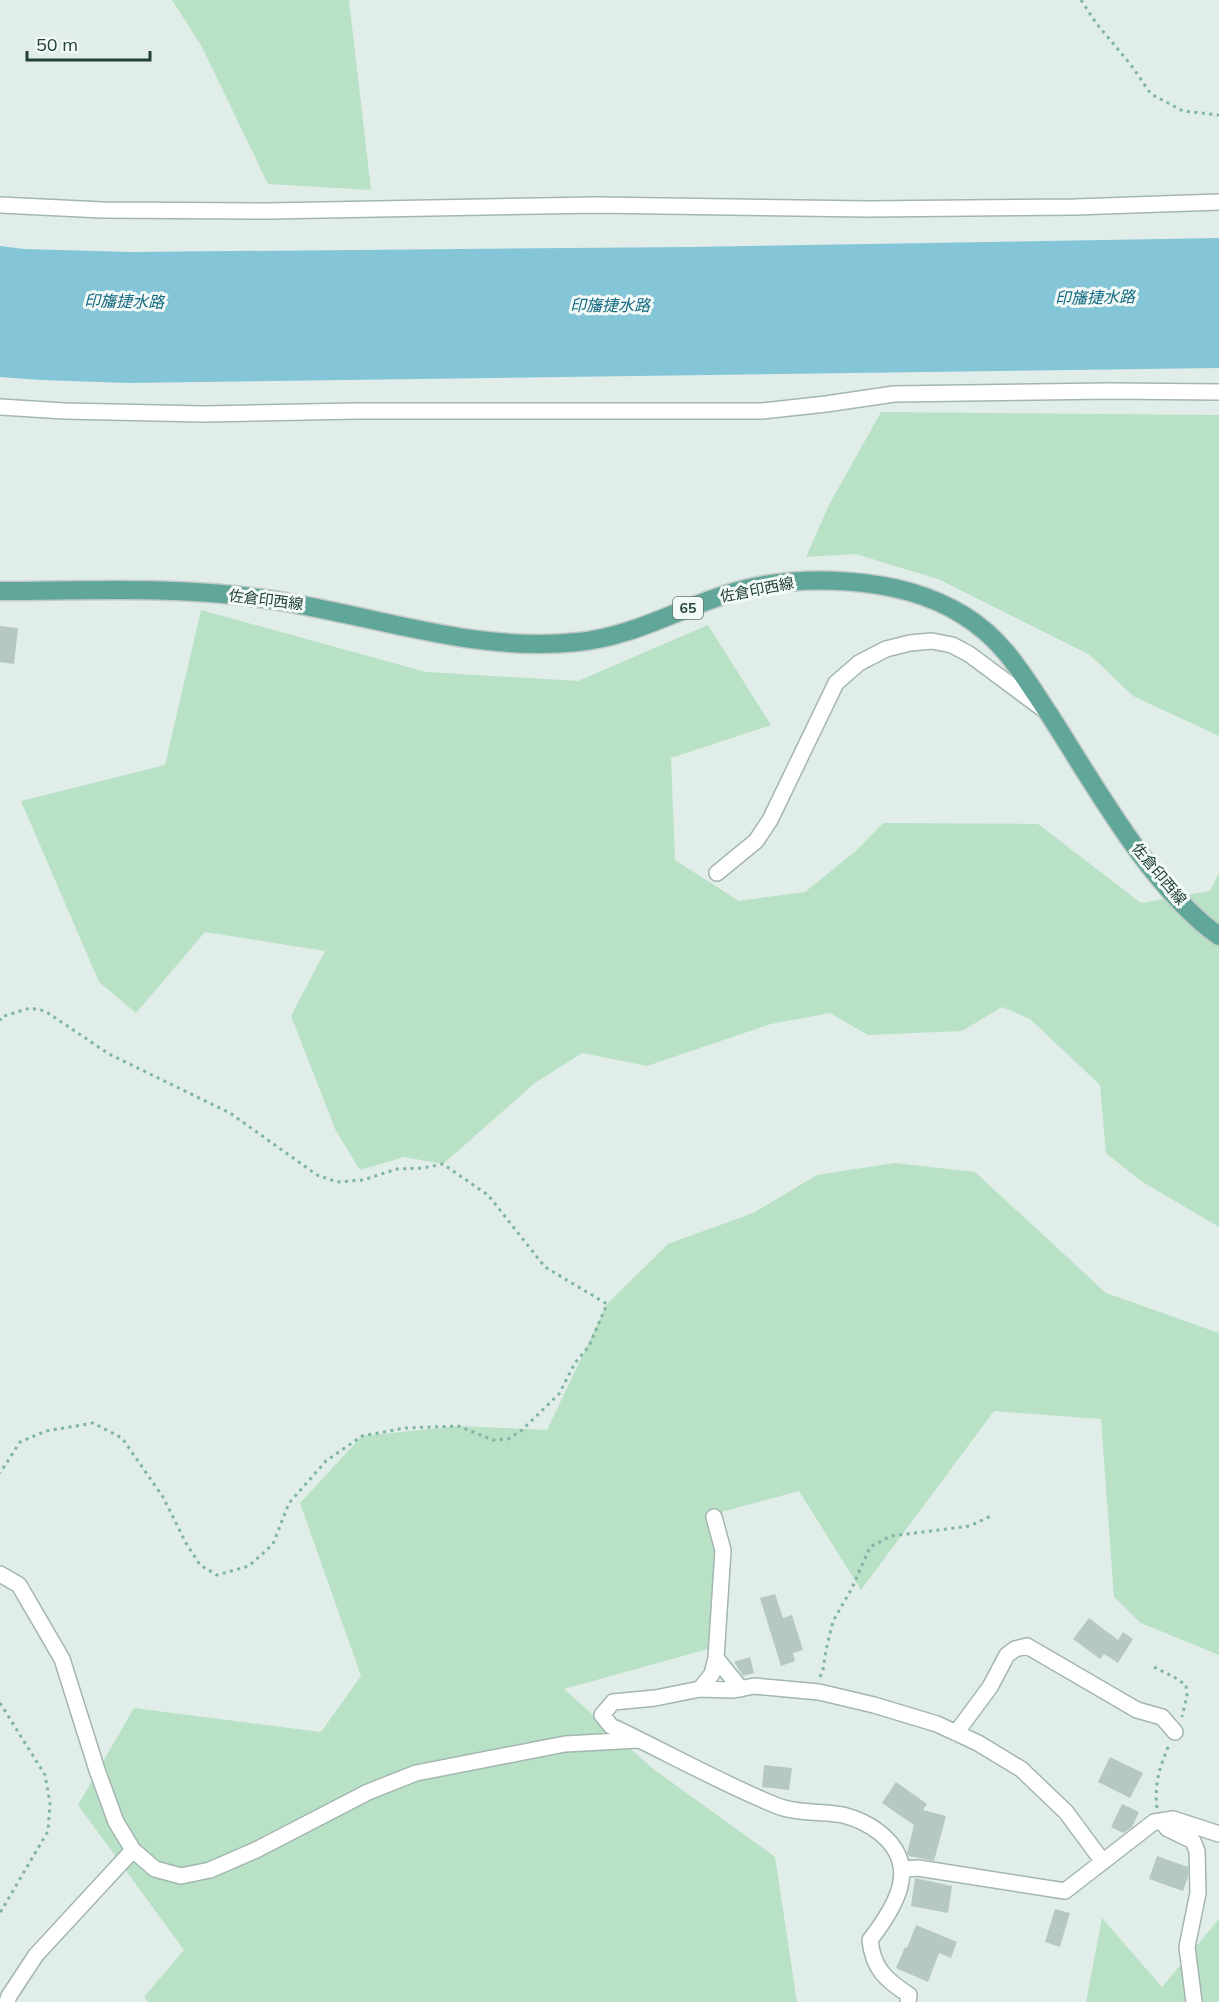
<svg xmlns="http://www.w3.org/2000/svg" width="1219" height="2002" viewBox="0 0 1219 2002" font-family="Mulish,'Noto Sans JP',sans-serif">
<style>
.green{fill:#b8e1c5}
.water{fill:#84c6d8}
.building{fill:#b6c8c2}
.lines{fill:none;stroke-linecap:round;stroke-linejoin:round}
.minor-casing{stroke:#a3b6b1;stroke-width:18}
.primary-casing{stroke:#c1cac8;stroke-width:21}
.path{stroke:#7fb4a6;stroke-width:3;stroke-dasharray:3 4.5;stroke-linecap:butt}
.minor{stroke:#fff;stroke-width:15}
.primary{stroke:#61a799;stroke-width:18}
.labels{text-anchor:middle;stroke-width:6;stroke-linejoin:round;paint-order:stroke}
.shield{fill:#f2f9f6;stroke:#5f7872;stroke-width:1.5}
.shield-label{font-size:14px;font-weight:bold;fill:#204039}
.street-label{font-size:15px;fill:#204039;stroke:#f2f9f6}
.water-label{font-size:16px;font-style:italic;fill:#136a82;stroke:#f2f9f6}
</style>
<rect width="100%" height="100%" fill="#e1ede9"/>
<!-- green -->
<path class="green" d="M172 0H349L371 190 268 184 202 47Z
M881 412 1219 415V736L1133 696 1090 655 938 579 856 554 806 557 829 505Z
M201 610 426 672 578 681 708 625 771 725 671 758 675 860 739 901 805 892 857 850 883 823 1038 824 1141 903 1210 891 1219 873V1227L1141 1181 1106 1153 1100 1085 1030 1019 1002 1007 962 1031 868 1035 830 1013 771 1024 647 1066 582 1053 535 1083 443 1164 404 1157 360 1170 336 1131 291 1016 325 951 205 932 136 1013 99 982 21 801 165 765Z
M894 1163 975 1172 1106 1293 1219 1333V1655L1141 1623 1114 1597 1101 1419 994 1411 861 1590 799 1491 721 1512 708 1649 564 1689 652 1768 775 1857 797 2002H148L144 1997 184 1950 78 1805 134 1708 321 1732 361 1676 300 1503 362 1436 458 1426 547 1430 607 1304 668 1244 753 1213 817 1175Z
M1102 1918 1162 1987 1219 1919V2002H1086Z"/>
<!-- water -->
<path class="water" d="M1219 238V368L128 383 41 380 0 377V246L24 249 130 252 689 247Z"/>
<!-- building -->
<path class="building" d="M0 626 18 628 14 664 0 662Z
M775 1594 783 1618 792 1615 803 1650 793 1653 795 1661 781 1666 760 1598Z
M1089 1618 1118 1640 1123 1632 1133 1639 1118 1663 1104 1654 1100 1659 1073 1639Z
M750 1657 754 1673 743 1676 734 1662Z
M1110 1757 1143 1773 1130 1798 1098 1782Z
M764 1765 792 1768 789 1790 762 1787Z
M896 1782 927 1804 923 1810 946 1816 934 1861 909 1856 907 1853 914 1825 882 1803Z
M1122 1804 1139 1812 1132 1827 1123 1833 1111 1827Z
M1157 1856 1188 1867V1877L1183 1891 1149 1879Z
M915 1878 952 1886 948 1913 911 1906Z
M1055 1909 1070 1913 1060 1947 1045 1942Z
M916 1925 957 1942 951 1958 939 1953 928 1982 896 1968 905 1947 907 1948Z"/>
<g class="lines">
<defs>
<path id="minor" d="M0 205 102 210 270 211 596 205 868 209 1075 207 1219 202
M0 407 65 411 203 414 357 411H762L826 404 894 394 1109 391 1219 392
M717 873 756 841 770 820 836 683 859 663 886 649 910 643 932 641 952 645 969 654 1043 709
M0 1574 19 1585 62 1659 97 1770 116 1822 133 1850 155 1869 181 1876 210 1870 256 1850 368 1792 416 1773 565 1744 638 1740
M716 1658 741 1689
M700 1689 712 1674 716 1658 723 1550 714 1517
M956 1733 990 1687 1007 1655 1015 1649 1027 1646 1137 1710 1162 1717 1175 1732
M1161 1821 1168 1829 1193 1841 1197 1851 1198 1893 1187 1947 1194 2002
M903 1869 918 1868 1065 1891 1154 1822 1173 1819 1219 1834
M7 2002 9 1996 36 1955 133 1850
M908 2002 909 1995C886 1980 873 1969 870 1940 896 1906 921 1866 880 1833 870 1825 855 1818 843 1815 822 1811 796 1814 775 1805 719 1782 666 1752 611 1726L602 1715 613 1702 655 1698 700 1689 734 1690 754 1686 819 1692 874 1705 937 1724 978 1743 1021 1769 1066 1812 1103 1862"/>
<path id="primary" d="M0 591C84 591 176 586 259 598 365 612 471 654 578 642 630 637 675 611 724 595 794 572 899 575 963 615 1004 640 1023 675 1049 714 1094 784 1151 888 1219 936"/>
</defs>
<!-- minor casing -->
<use href="#minor" class="minor-casing"/>
<!-- primary casing -->
<use href="#primary" class="primary-casing"/>
<!-- path -->
<path class="path" d="M1081 0 1096 23 1131 65 1151 94 1183 111 1219 115
M0 1021 1 1017 30 1008 45 1011 109 1054 230 1113 317 1175 337 1182 363 1180 397 1169 423 1168 443 1164 488 1195 545 1267 607 1304 589 1346 575 1363 559 1394 522 1430 508 1439 493 1440 458 1426 405 1428 362 1436 326 1461 289 1503 273 1544 249 1566 217 1575 200 1565 186 1543 163 1497 122 1438 93 1423 46 1431 20 1442 0 1473
M1154 1667 1174 1677 1186 1685 1187 1695 1182 1717
M820 1677 823 1670 826 1650 833 1621 852 1588 870 1547 891 1536 970 1526 993 1515
M0 1703 45 1775 50 1803 48 1831 0 1913
M1157 1808C1154 1784 1160 1766 1169 1745"/>
<!-- minor -->
<use href="#minor" class="minor"/>
<!-- primary -->
<use href="#primary" class="primary"/>
</g>
<g class="labels">
<!-- shield labels -->
<rect class="shield" x="673" y="597" width="30" height="22" rx="4.5"/>
<g class="shield-label">
<text x="688" y="613">65</text>
</g>
<!-- street labels -->
<g class="street-label">
<text transform="translate(757 590) rotate(-11)" y="5">佐倉印西線</text>
<text transform="translate(266 600) rotate(7)" y="5">佐倉印西線</text>
<text transform="translate(1159 874) rotate(50)" y="5">佐倉印西線</text>
</g>
<!-- water labels -->
<g class="water-label">
<text transform="translate(1095 297) rotate(-1)" y="6">印旛捷水路</text>
<text transform="translate(124 301) rotate(1)" y="6">印旛捷水路</text>
<text x="610" y="311">印旛捷水路</text>
</g>
</g>
<!-- scale -->
<path d="M27 51v9h123v-9" fill="none" stroke="#204039" stroke-width="3"/>
<text x="36" y="51" font-size="18" fill="#204039" stroke="#f2f9f6" stroke-width="4.5" paint-order="stroke">50 m</text>
</svg>
